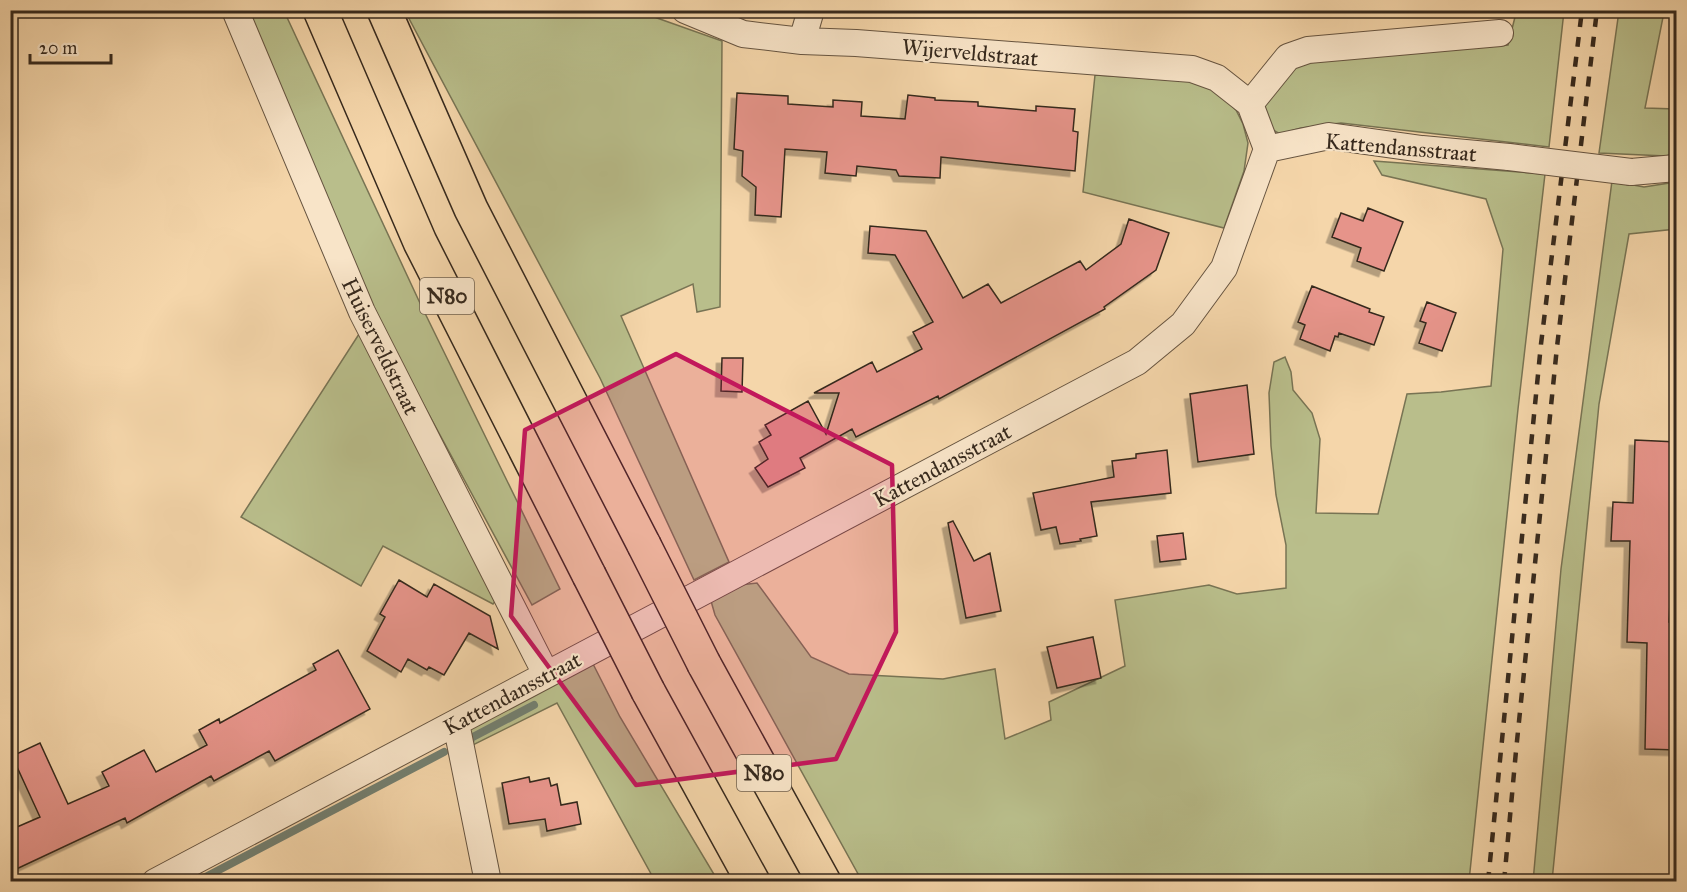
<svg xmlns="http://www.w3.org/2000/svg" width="1687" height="892" viewBox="0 0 1687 892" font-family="'IM FELL Great Primer',serif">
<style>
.green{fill:#b9be8b;stroke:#787454;stroke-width:1.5}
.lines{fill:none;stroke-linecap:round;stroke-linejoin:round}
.stream{stroke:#737f70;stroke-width:8}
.building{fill:#e6948a;stroke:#36291d;stroke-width:1.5;filter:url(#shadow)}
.street-casing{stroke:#665440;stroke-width:28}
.highway-casing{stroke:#36291d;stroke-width:36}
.street{stroke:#f8e4c8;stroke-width:26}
.highway{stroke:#f5d6aa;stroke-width:33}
.rail{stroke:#36291d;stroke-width:4.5;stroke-dasharray:10 10;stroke-linecap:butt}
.street-bridge-casing{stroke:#665440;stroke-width:28;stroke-linecap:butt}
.highway-bridge-casing{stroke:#36291d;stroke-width:36;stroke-linecap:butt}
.street-bridge{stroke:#f8e4c8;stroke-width:26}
.highway-bridge{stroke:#f5d6aa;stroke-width:33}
.marked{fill:#c2185b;fill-opacity:0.2;stroke:#c2185b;stroke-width:4.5;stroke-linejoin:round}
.labels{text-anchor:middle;stroke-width:4.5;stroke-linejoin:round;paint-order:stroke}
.shield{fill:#f8e4c8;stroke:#706150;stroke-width:1.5}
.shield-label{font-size:21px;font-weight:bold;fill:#36291d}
.street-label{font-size:22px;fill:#36291d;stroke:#f8e4c8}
</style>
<defs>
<filter id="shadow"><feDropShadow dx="-5.5" dy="5.5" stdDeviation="0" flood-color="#0004"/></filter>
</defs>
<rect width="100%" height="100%" fill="#f5d6aa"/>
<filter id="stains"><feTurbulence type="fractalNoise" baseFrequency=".00333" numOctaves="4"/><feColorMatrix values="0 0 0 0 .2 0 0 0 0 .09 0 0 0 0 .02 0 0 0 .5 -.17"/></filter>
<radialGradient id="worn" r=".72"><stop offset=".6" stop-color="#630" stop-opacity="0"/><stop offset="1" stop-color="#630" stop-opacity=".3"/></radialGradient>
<!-- green -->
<path class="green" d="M242 11H284L419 301 560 589 532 605 374 313Z
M405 11H642L657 18 722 41 720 307 697 312 693 284 621 316 729 562 694 580 600 378Z
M1544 11H1564L1549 147 1341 123 1301 128 1280 134 1273 130 1263 105 1300 62 1508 45 1515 17 1543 13Z
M1619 11H1668L1664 12 1645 108 1676 109V153L1666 156 1599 153Z
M1095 75 1188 81 1215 89 1236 110 1243 124 1248 143 1244 171 1224 228 1083 192Z
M1374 161 1545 174 1518 409 1469 881H862L715 615 711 601 740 585 757 583 811 657 849 674 943 679 995 669 1005 739 1051 720 1049 702 1125 666 1115 600 1209 585 1237 594 1286 588V545L1276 495 1271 446 1269 393 1274 362 1285 357 1291 372 1293 390 1312 413 1320 439 1316 513 1378 514 1407 394 1441 392 1491 386 1503 249 1486 199 1382 175Z
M1612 181 1644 187 1676 182V229L1629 234 1599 404 1552 881 1533 882 1561 569Z
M361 331 505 589 493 604 383 546 361 586 241 517Z
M591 660 620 717 718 881H655L557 703 471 746 468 729Z"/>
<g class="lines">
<!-- stream -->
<path class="stream" d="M469 748 471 738 534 705
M196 882 444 752"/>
</g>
<!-- building -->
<path class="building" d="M737 93 788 96V104L833 107V100L862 102 861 116 905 119 908 95 935 98V100L978 102V106L1036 111V106L1075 109 1073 131 1078 132 1075 171 941 157 940 178 899 176 896 170 857 166 856 176 825 173 827 152 785 149 781 217 755 215 756 187 742 176 743 151 734 149Z
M1368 208 1403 222 1384 271 1357 261 1361 248 1332 237 1341 213 1363 221Z
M1129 219 1169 233 1156 270 1104 307 1105 309 939 399 938 396 856 437 852 429 800 458 805 468 768 487 755 468 768 459 759 442 771 435 765 425 808 401 826 434 839 393H814L872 362 877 372 922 349 913 332 933 322 895 255 868 253 870 226 926 231 963 298 988 284 1001 303 1080 261 1086 270 1121 244Z
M1312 286 1370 309 1369 312 1384 317 1374 345 1339 333 1338 337 1335 336 1330 351 1300 339 1305 325 1298 322Z
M1427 302 1456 313 1442 351 1419 343 1426 323 1420 321Z
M722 358H743L742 392 721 391Z
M1247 385 1254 454 1198 462 1190 394Z
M1635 440 1677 442 1675 551 1671 583 1669 622 1677 623V750L1645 749 1647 643 1627 642 1630 541H1611L1613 502 1633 503Z
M1167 450 1171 493 1091 502 1097 536 1080 539 1081 541 1060 544 1056 527 1041 530 1033 493 1114 477 1112 461 1136 458V454Z
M953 521 974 561 990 553 1001 611 966 618 948 523Z
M1183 533 1186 559 1160 562 1157 536Z
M399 580 427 597 434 584 490 616 498 649 469 633 444 675 429 667 427 670 408 659 401 672 367 651 385 617 380 614Z
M1093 637 1101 678 1057 688 1047 647Z
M338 650 370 709 275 761 269 751 214 781 211 776 127 823 125 818 10 872V830L40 817 12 756 40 743 68 804 109 786 102 772 144 750 156 772 207 745 199 730 219 719 220 723 316 670 313 664Z
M529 777 530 782 549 778 551 786 557 784 561 805 577 802 581 824 547 831 545 819 509 824 502 783Z"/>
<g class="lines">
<defs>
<path id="street" d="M235 10 362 312 546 674
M685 10 743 34 802 41 856 43 1192 69 1217 78 1250 104 1267 149
M802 41 811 10
M1250 104 1288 57 1308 50 1500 33
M1631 172 1676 168
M456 723 488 882
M155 882 1137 362 1183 324 1224 268 1267 149 1329 136 1422 149 1509 157"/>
<path id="highway" d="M320 10 420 242 589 575
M384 10 471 209 644 545
M704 664 824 882
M648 691 753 882"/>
</defs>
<!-- street casing -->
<use href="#street" class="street-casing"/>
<!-- highway casing -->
<use href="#highway" class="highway-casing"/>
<!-- street -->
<use href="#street" class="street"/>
<!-- highway -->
<use href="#highway" class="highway"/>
<!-- rail -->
<path class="rail" d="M1488 882 1541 344 1582 10
M1504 882 1516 751 1557 347 1597 10"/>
<defs>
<path id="street-bridge" d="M1509 157 1631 172"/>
<path id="highway-bridge" d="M644 545 704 664
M589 575 648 691"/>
</defs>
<!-- street-bridge casing -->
<use href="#street-bridge" class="street-bridge-casing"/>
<!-- highway-bridge casing -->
<use href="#highway-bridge" class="highway-bridge-casing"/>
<!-- street-bridge -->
<use href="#street-bridge" class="street-bridge"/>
<!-- highway-bridge -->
<use href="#highway-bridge" class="highway-bridge"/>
</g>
<!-- marked area -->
<path class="marked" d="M676 354 892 465 896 632 836 759 636 785 511 616 525 430Z"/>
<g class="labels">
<!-- shield labels -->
<g class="shield">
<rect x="420" y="278" width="54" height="36" rx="4.5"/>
<rect x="737" y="755" width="54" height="36" rx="4.5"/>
</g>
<g class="shield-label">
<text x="447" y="303">N80</text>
<text x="764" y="780">N80</text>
</g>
<!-- street labels -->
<g class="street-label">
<text transform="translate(970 52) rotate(5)" y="8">Wijerveldstraat</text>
<text transform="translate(1401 147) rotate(5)" y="8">Kattendansstraat</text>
<text transform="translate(381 346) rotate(64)" y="8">Huiserveldstraat</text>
<text transform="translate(942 465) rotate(-28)" y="8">Kattendansstraat</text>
<text transform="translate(512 693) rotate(-28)" y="8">Kattendansstraat</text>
</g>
</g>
<!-- margin -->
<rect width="1687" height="892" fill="none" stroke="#f5d6aa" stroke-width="36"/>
<rect x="12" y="12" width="1663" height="868" fill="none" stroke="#36291d" stroke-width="3"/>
<rect x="18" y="18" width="1651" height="856" fill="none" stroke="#36291d" stroke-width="1.5"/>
<!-- scale -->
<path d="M30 54v9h81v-9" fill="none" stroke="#36291d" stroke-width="3"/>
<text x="39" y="54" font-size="18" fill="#36291d" stroke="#f8e4c8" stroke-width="4.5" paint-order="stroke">20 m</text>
<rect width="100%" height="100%" filter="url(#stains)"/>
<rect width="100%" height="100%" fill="url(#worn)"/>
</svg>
